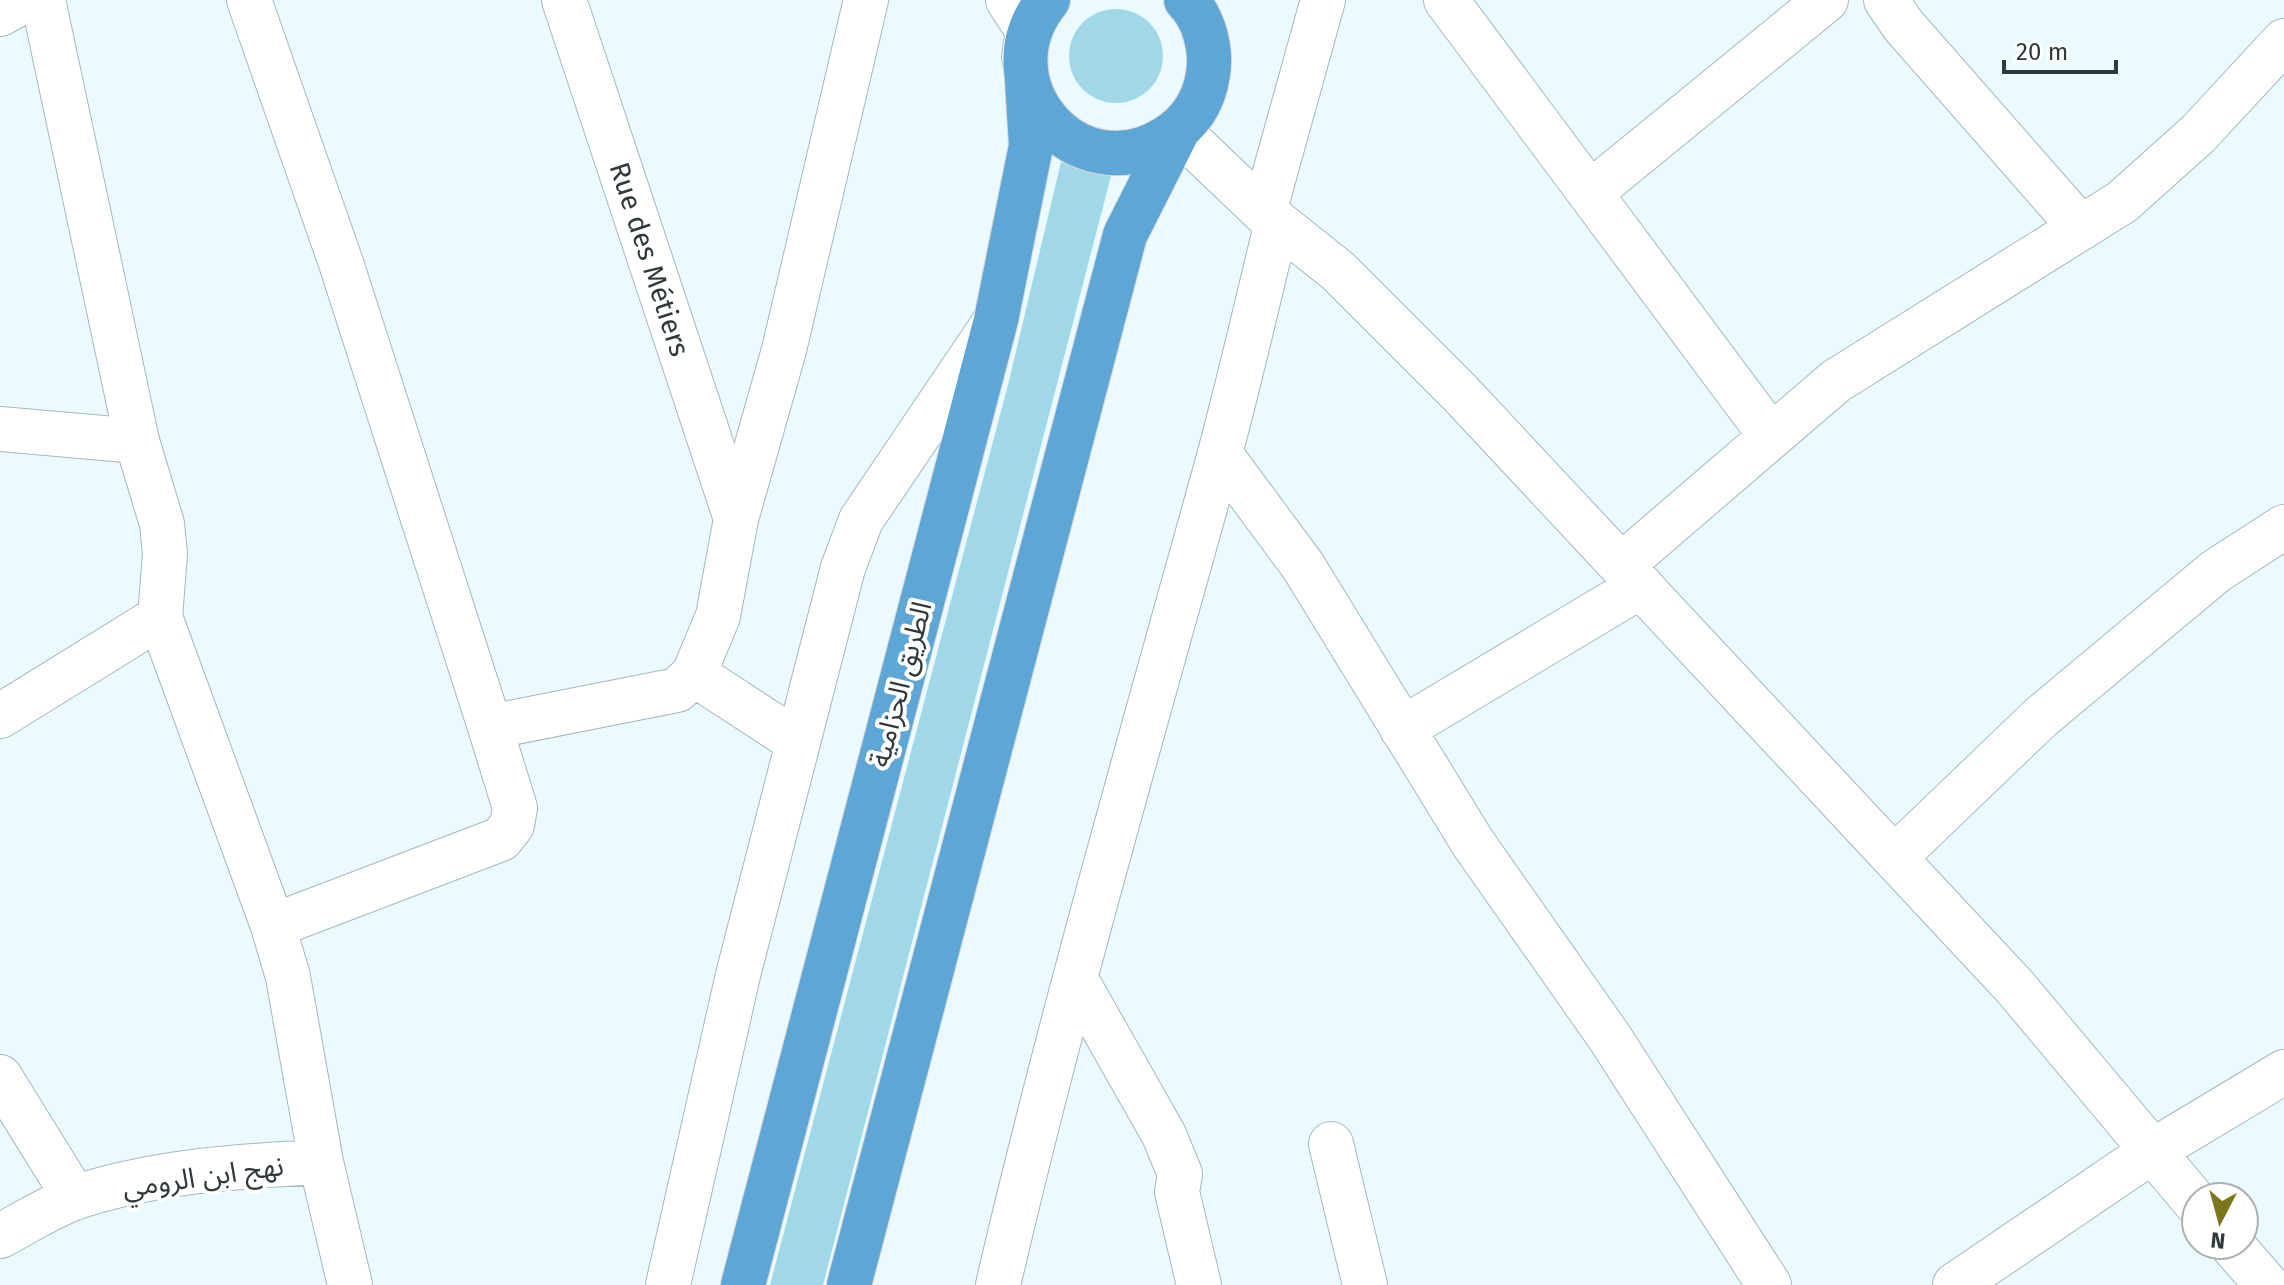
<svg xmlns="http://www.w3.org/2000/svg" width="2284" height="1285" viewBox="0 0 2284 1285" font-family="'Fira Sans','Noto Sans Arabic',sans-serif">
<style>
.green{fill:#a0d8e8}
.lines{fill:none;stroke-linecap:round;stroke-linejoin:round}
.minor-casing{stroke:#a2b9c0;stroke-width:46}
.highway-casing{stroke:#d6d8d8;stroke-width:46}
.minor{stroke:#fff;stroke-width:44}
.highway{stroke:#5ea6d6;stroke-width:44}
.labels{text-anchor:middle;stroke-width:8;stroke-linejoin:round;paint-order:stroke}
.street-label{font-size:28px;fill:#303a3d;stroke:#fff}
</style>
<rect width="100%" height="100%" fill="#ebfafe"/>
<!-- green -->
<path class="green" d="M1069 56a47 47 0 1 1 94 0a47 47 0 1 1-94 0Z
M1061 162 1111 176 823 1285H770L1009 381Z"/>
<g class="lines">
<defs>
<path id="minor" d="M43 0 137 441 162 524 165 554 160 617 273 926 288 977 321 1162 350 1285
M249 0 341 263 490 727
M564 0 736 519
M1008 0 1028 31 1024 57
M1446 0 1771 436
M1886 0 1903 25 2081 228
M0 14 26 0
M1178 130 1264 212 1338 271 1461 394 2015 987 2196 1203
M1590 193 1826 0
M1264 212 1323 0
M0 429 137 441
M1220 454 1303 566 1473 843 1610 1038 1769 1285
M1623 564 1836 381 2122 202 2198 134 2284 41
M694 674 798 742
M0 716 160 617
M1402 729 1641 586
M1895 857 2041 717 2216 571 2284 527
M273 926 501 839 512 825 515 808 490 727 677 690 694 674 718 616 736 519 784 350 866 0
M1075 978 1164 1135 1180 1174 1177 1192 1199 1285
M0 1077 75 1198
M1331 1144 1365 1285
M0 1236C25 1223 51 1206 77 1197 156 1171 239 1166 321 1162
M2232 1245 2267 1285
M668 1285 738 975 843 568 861 520 992 326
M998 1285C1063 1006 1143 732 1219 457 1240 379 1258 300 1277 222
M1955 1285 2151 1152 2284 1072"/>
<path id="highway" d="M1048 0C981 82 1076 194 1166 138 1190 123 1204 102 1208 74 1212 49 1204 18 1186 0
M743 1285 996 320 1031 146 1027 80
M849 1285 1125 235 1178 130"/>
</defs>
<!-- minor casing -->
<use href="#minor" class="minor-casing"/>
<!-- highway casing -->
<use href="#highway" class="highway-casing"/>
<!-- minor -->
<use href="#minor" class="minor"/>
<!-- highway -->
<use href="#highway" class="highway"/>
</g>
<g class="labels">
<!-- street labels -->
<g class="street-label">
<text transform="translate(650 259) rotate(72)" y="10">Rue des Métiers</text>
<text transform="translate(900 684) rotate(-75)" y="10">الطريق الحزامية</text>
<text transform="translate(203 1176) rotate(-8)" y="10">نهج ابن الرومي</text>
</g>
</g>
<!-- north arrow -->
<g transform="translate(2220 1221) rotate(186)"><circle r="38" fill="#ffffff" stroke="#acb0b1" stroke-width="2"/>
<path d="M0-6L14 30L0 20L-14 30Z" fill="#7c761a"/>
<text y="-12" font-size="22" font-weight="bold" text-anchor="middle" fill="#303a3d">N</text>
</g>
<!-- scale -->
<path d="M2004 60v12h112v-12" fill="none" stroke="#303a3d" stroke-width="4"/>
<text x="2016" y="60" font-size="24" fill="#303a3d" stroke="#ffffff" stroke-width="6" paint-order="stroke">20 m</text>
</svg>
